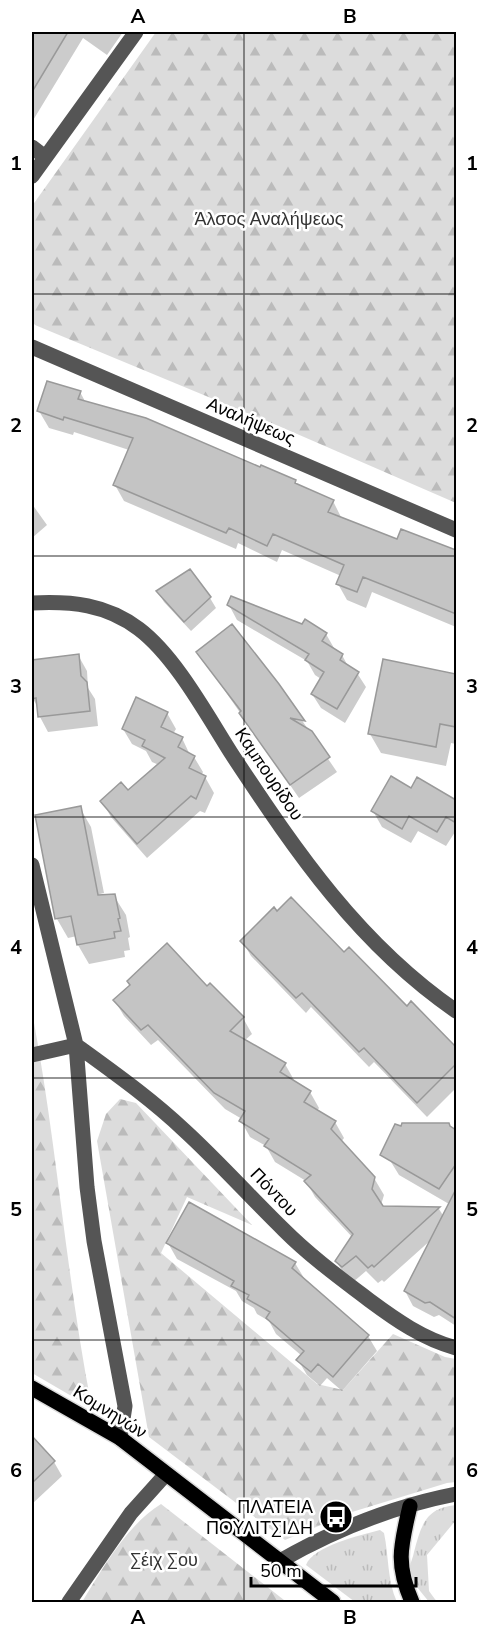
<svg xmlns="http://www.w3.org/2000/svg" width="488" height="1634" viewBox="0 0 488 1634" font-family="'Nunito Sans',sans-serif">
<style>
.grass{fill:url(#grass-tufts)}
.forest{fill:url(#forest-firs)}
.shadow{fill:#0003}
.building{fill:#c4c4c4;stroke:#999;stroke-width:1.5}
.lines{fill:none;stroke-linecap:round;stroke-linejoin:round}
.major-casing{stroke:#dbdbdb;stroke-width:18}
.minor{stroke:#555;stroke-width:15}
.major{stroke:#000;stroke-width:15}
.grid{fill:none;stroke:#000;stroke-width:1.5;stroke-opacity:0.55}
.labels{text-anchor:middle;stroke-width:5;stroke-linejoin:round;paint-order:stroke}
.park-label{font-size:18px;fill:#333;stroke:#fff}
.street-label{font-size:18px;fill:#000;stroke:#fff}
.poi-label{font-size:18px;fill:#000;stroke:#fff;text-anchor:end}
.neatline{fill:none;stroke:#000;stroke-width:2}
.grid-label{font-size:20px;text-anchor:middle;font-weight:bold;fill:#000}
</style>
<defs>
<pattern id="grass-tufts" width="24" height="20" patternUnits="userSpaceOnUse" patternTransform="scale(1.5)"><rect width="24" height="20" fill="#dcdcdc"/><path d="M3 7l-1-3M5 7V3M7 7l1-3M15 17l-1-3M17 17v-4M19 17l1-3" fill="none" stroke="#bbb"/></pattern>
<pattern id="forest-firs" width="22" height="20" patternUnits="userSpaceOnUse" patternTransform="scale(1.5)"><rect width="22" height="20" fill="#dcdcdc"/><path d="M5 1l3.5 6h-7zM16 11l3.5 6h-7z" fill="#bbb"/></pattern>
</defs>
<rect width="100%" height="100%" fill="#fff"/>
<!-- grass -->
<path class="grass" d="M456 1505V1520L427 1555 429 1591 437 1602H429C423 1594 411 1582 410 1571 409 1565 413 1558 414 1552 421 1526 425 1508 456 1505Z
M380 1530 384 1533C389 1556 387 1580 397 1602H355L306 1565C313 1546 361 1535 380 1530Z"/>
<!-- forest -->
<path class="forest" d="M156 32H456V503L281 427 35 325 32 321V206Z
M32 1012C57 1143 66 1277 92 1408L32 1373Z
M120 1099 136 1103 252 1225 187 1197 161 1253 317 1384 343 1390 393 1334 445 1357 456 1359V1482L447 1483 352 1512 285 1540 149 1437 97 1141 106 1114Z
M161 1504 284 1600V1602H82C103 1568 126 1526 161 1504Z"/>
<!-- shadow -->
<path class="shadow" d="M32 32H123L107 55 83 38 32 122Z
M80 392 86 403 295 482 298 486 333 501 342 519 398 541 402 530 456 552V627L372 592 366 608 347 600 338 584 341 576 282 550 277 562 238 543 236 549 124 501 115 485 129 450 74 432 73 435 49 428 39 411Z
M32 504 47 525 32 538Z
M158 592 210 598 216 608 191 631 164 602Z
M229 605 326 634 334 648 333 650 342 655 349 668 357 673 366 687 345 723 321 708 312 694 321 679 315 675 307 661 237 620Z
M198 652 278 685 337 772 299 798Z
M78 655 87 671 88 688 95 699 98 726 48 732 40 717 38 707 33 699 32 661Z
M384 661 456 675V744L451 743 446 766 381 753 370 734Z
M167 713 176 729 173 734 182 738 190 755 194 757 203 772 201 776 205 777 214 793 205 813 200 811 147 858 111 817 102 801 128 792 159 765 152 762 146 751 132 744 123 729Z
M418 779 456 801V833L455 832 446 846 418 831 411 843 382 827 373 811 412 790Z
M80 808 91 827 104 893 96 895 114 896 126 915 130 937 128 938 130 950 124 951 125 957 89 964 78 945 77 936 68 938 57 919Z
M242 941 344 954 406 1008 411 1004 456 1050V1088L427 1117 374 1062 369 1067 311 1007 306 1013 251 956Z
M207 988 243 1018 252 1034 244 1041 285 1064 294 1080 293 1081 310 1092 319 1108 317 1111 335 1122 344 1138 341 1142 374 1178 384 1195 381 1205 382 1208 439 1209 444 1217 453 1210 456 1211V1326L439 1315 434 1317 413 1306 405 1291 432 1239 384 1282 382 1280 378 1283 366 1271 352 1283 346 1277 336 1261 353 1238 315 1197 306 1181 275 1162 266 1146 250 1137 241 1121 242 1119 225 1109 158 1040 151 1045 124 1016 115 1001Z
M391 1162 456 1165V1192L449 1204 399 1175Z
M168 1243 295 1263 304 1278 368 1336 377 1351 342 1391 327 1378 320 1386 307 1375 298 1360 302 1356 276 1334 269 1321 257 1314 254 1308 242 1301 236 1291 177 1259Z
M32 1438 54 1462 62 1476 32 1504Z"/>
<!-- building -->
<path class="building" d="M32 32H68L32 92Z
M47 381 81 391 78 399 146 418 260 467 261 465 296 480 295 483 334 500 328 512 397 539 401 529 456 550V614L363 577 357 592 336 584 344 565 273 534 267 546 229 528 226 533 113 485 133 438 64 417 63 420 37 411Z
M190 569 211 597 184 622 156 591Z
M231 596 302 624 305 619 327 633 322 641 343 654 340 660 359 672 337 709 311 694 324 672 305 660 309 654 227 605Z
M232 624 279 684 305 721 290 718 312 731 330 757 290 785 239 713 241 711 196 652Z
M79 654 81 676 87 682 90 711 38 717 36 698 32 699V660Z
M383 659 456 674V727L440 724 436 747 368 734Z
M136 697 168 712 161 727 183 737 178 747 195 756 189 768 206 776 196 799 191 796 137 844 100 801 121 782 128 790 165 758 142 746 145 740 122 729Z
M391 776 411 788 417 777 456 800V823L446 817 437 832 409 816 402 829 371 811Z
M81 806 98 895 115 894 120 918 118 919 121 931 114 932 115 938 77 945 71 916 55 919 35 815Z
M291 897 344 952 349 947 407 1006 411 1001 456 1047V1064L417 1103 364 1048 359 1052 302 993 296 998 240 941 274 907 277 911Z
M167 943 207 986 210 983 244 1017 230 1031 286 1063 280 1072 311 1091 304 1102 336 1121 331 1129 375 1177 372 1189 383 1206 440 1207 374 1267 372 1265 368 1268 356 1256 342 1267 335 1261 353 1234 304 1181 311 1175 264 1146 269 1139 239 1121 245 1111 214 1093 148 1025 141 1030 113 1000 130 985 127 981Z
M402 1123H449L450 1126 456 1130V1164L439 1189 380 1155 395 1124 401 1126Z
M456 1189V1319L430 1302 425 1303 404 1291Z
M189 1202 296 1262 292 1268 369 1335 333 1377 318 1364 311 1372 296 1360 304 1351 266 1318 270 1312 247 1299 249 1295 231 1286 234 1281 166 1243Z
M32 1436 55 1461 32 1483Z"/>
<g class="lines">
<defs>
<path id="major" d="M32 1388 120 1438 333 1602
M410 1506C401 1545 395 1563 412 1602"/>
</defs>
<!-- major casing -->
<use href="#major" class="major-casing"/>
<!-- minor -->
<path class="minor" d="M32 147 45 157
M32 176 136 32
M32 347 456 530
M32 603C71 601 106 604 139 629 176 657 208 717 233 756 297 853 359 944 456 1011
M32 865 76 1045 87 1187 94 1241 125 1406 120 1438
M32 1055 76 1045C113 1072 150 1098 184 1130 219 1162 250 1197 284 1230 310 1256 340 1278 369 1300 396 1320 423 1339 456 1348
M280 1561C334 1530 395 1506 456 1494
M69 1602 131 1513 166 1474"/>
<!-- major -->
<use href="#major" class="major"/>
</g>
<!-- grid -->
<path class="grid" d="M244 32V1602M32 294H456M32 556H456M32 817H456M32 1078H456M32 1340H456"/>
<!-- icons -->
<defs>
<symbol id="bus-disc" viewBox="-11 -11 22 22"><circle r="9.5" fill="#000" stroke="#fff"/><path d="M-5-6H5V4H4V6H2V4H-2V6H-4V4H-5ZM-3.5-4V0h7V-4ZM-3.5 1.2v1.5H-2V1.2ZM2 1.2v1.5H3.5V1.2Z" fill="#fff"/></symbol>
</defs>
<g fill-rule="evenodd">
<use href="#bus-disc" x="317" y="1498" width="38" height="38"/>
</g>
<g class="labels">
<!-- park labels -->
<g class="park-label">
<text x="269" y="225">Άλσος Αναλήψεως</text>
<text x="164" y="1566">Σέιχ Σου</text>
</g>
<!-- street labels -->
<g class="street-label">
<text transform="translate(251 421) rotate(23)" y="6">Αναλήψεως</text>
<text transform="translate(269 774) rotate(56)" y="6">Καμπουρίδου</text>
<text transform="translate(274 1192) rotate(46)" y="6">Πόντου</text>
<text transform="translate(110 1412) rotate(32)" y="6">Κομνηνών</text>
</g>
<!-- poi labels -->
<g class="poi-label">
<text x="313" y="1513">ΠΛΑΤΕΙΑ<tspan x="313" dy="21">ΠΟΥΛΙΤΣΙΔΗ</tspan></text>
</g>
</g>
<!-- border -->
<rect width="488" height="1634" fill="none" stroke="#ffffff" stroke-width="66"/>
<!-- scale -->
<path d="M251 1577v9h165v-9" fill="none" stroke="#000000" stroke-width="3"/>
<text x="260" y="1577" font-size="18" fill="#000000" stroke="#ffffff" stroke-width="4.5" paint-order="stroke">50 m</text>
<rect x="33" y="33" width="422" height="1568" class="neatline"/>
<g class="grid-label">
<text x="138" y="23">A</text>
<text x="350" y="23">B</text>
<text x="16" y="170">1</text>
<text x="472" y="170">1</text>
<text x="16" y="432">2</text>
<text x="472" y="432">2</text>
<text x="16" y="693">3</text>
<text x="472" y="693">3</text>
<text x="16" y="954">4</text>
<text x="472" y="954">4</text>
<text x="16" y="1216">5</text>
<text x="472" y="1216">5</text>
<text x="16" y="1477">6</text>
<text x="472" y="1477">6</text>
<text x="138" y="1624">A</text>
<text x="350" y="1624">B</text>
</g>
</svg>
